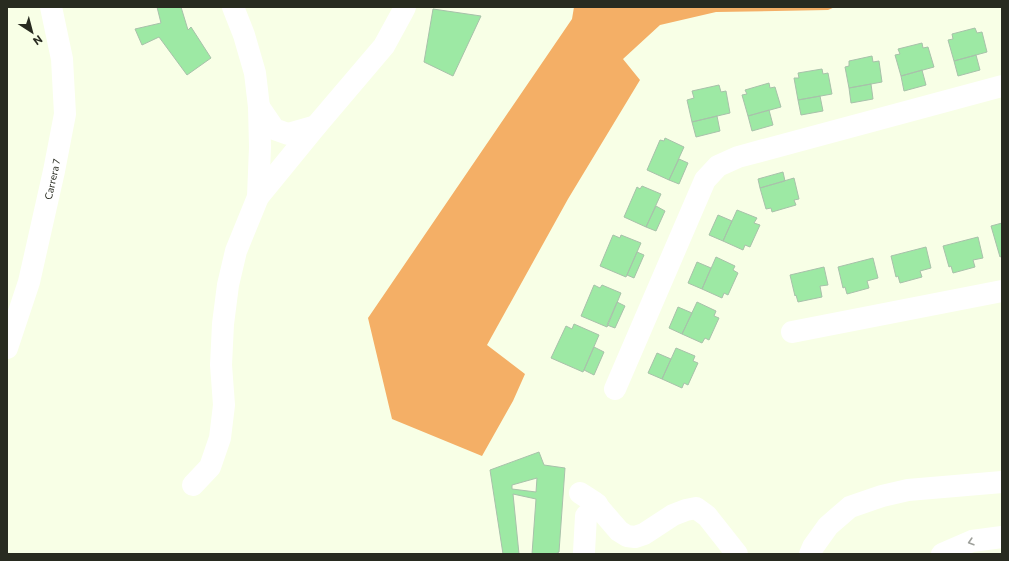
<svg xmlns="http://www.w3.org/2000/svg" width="1009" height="561" viewBox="0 0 1009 561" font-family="Commissioner,sans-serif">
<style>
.forest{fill:#f4af66}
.building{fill:#9de9a4;stroke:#a8c1aa;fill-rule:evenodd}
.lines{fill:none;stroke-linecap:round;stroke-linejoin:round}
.minor{stroke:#fff;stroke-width:22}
.major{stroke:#fff;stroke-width:22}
.oneway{stroke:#9ea09b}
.labels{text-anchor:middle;stroke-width:3;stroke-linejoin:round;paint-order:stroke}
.street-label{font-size:10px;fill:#282b20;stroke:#f8ffe6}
</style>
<rect width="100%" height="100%" fill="#f8ffe6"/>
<!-- forest -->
<path class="forest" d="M574 7H835L828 10 716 12 660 25 623 59 640 80 568 199 487 345 525 374 513 401 482 456 392 419 368 318 572 19Z"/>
<!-- building -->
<path class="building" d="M157 7H181L188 30 191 27 211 58 187 75 159 37 142 45 135 29 161 23Z
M433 9 481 16 453 76 424 62Z
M975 28 977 33 982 32 987 52 954 61 948 40 953 39 952 34Z
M922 43 923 48 928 47 934 67 901 76 895 55 900 54 898 49Z
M976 55 980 70 958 76 954 61Z
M872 56 873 62 879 61 882 82 849 88 845 67 849 66V61Z
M822 69 823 74 828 73 832 94 798 100 794 78H799L798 73Z
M922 70 926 85 904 91 901 76Z
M769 83 770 88 775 87 781 107 748 116 742 95 747 94 745 90Z
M871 84 873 99 851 103 849 88Z
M719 85 721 92 726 91 730 113 692 122 687 100 694 98 692 91Z
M820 96 823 111 801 115 798 100Z
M769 110 773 125 752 131 748 116Z
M717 116 720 131 696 137 692 122Z
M665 138 684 147 669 180 647 170 660 140 664 141Z
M679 159 688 163 679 184 669 180Z
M783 172 785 181 760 188 758 179Z
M794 178 799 199 794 200 796 205 772 212 771 208 766 209 760 188Z
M642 186 661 194 646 227 624 217 637 187 640 189Z
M656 206 665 211 656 231 646 227Z
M737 210 757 218 754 223 760 225 750 247 745 245 743 250 723 241Z
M718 215 732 221 723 241 709 235Z
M1002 223V256L1000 257 991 226Z
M613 235 620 238 621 235 641 243 626 277 600 266Z
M978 237 983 258 973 260 975 267 953 273 951 266 949 267 943 246Z
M926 247 931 268 920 271 922 277 900 283 898 276 896 277 891 256Z
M637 252 644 255 634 278 627 275Z
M716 257 735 266 733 270 738 273 728 295 724 293 722 298 702 289Z
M873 258 878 278 867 281 869 288 847 294 845 287 843 288 838 267Z
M697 262 711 268 702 289 688 283Z
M824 267 828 285 820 286 822 297 798 302 796 295 795 296 790 275Z
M594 285 600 288 602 285 621 293 607 327 581 316Z
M617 302 625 306 615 328 607 325Z
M697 302 716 311 714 316 719 318 709 340 705 338 702 343 682 334Z
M678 307 692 313 682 334 669 328Z
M574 324 599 335 583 372 551 358 566 326 572 329Z
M594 347 604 352 594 375 584 370Z
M676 348 695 356 693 361 698 363 688 385 684 383 682 388 662 379Z
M657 353 671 359 662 379 648 373Z
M539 452 544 465 565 468 559 552 557 553V554H532L536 499 513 494 519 554H503L490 470ZM537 478 536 492 512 489V485Z"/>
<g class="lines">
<!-- minor -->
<g class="minor">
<path d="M233 7 244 35 255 73 259 107 260 147 258 197"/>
<path d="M259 107 274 129 288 134 316 126"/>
<path d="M792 332 1002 291"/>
<path id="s1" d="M7 348 29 282 54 171 65 114 62 59 51 7"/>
<path d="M615 389 705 180 718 166 738 157 1002 86"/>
<path d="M193 485 210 467 220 438 224 405 221 365 223 324 228 285 236 251 258 197 316 126 384 46 402 13 405 7"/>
<path d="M580 493 594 502 619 531 627 536 635 537 644 534 673 515 686 510 696 508 707 516 737 554"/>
<path d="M584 552 586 516 597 504"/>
<path d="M810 554 813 547 828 526 850 507 882 496 908 490 1002 482"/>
</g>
<!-- major -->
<path class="major" d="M942 554 972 541 1002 537"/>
</g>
<!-- one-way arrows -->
<defs><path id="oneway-chevron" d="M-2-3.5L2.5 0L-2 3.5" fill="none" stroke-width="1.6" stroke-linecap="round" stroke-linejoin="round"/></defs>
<use class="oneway" href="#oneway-chevron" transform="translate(971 542) rotate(163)"/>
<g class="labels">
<!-- street labels -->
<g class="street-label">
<text dy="4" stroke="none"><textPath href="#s1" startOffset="175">Carrera 7</textPath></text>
</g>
</g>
<!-- border -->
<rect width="1009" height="561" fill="none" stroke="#282b20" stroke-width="16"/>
<!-- north arrow -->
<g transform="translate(32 32) rotate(144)" stroke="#f8ffe6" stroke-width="3" paint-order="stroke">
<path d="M0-3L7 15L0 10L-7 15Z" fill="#282b20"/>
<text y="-6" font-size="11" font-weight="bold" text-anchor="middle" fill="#282b20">N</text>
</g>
</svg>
